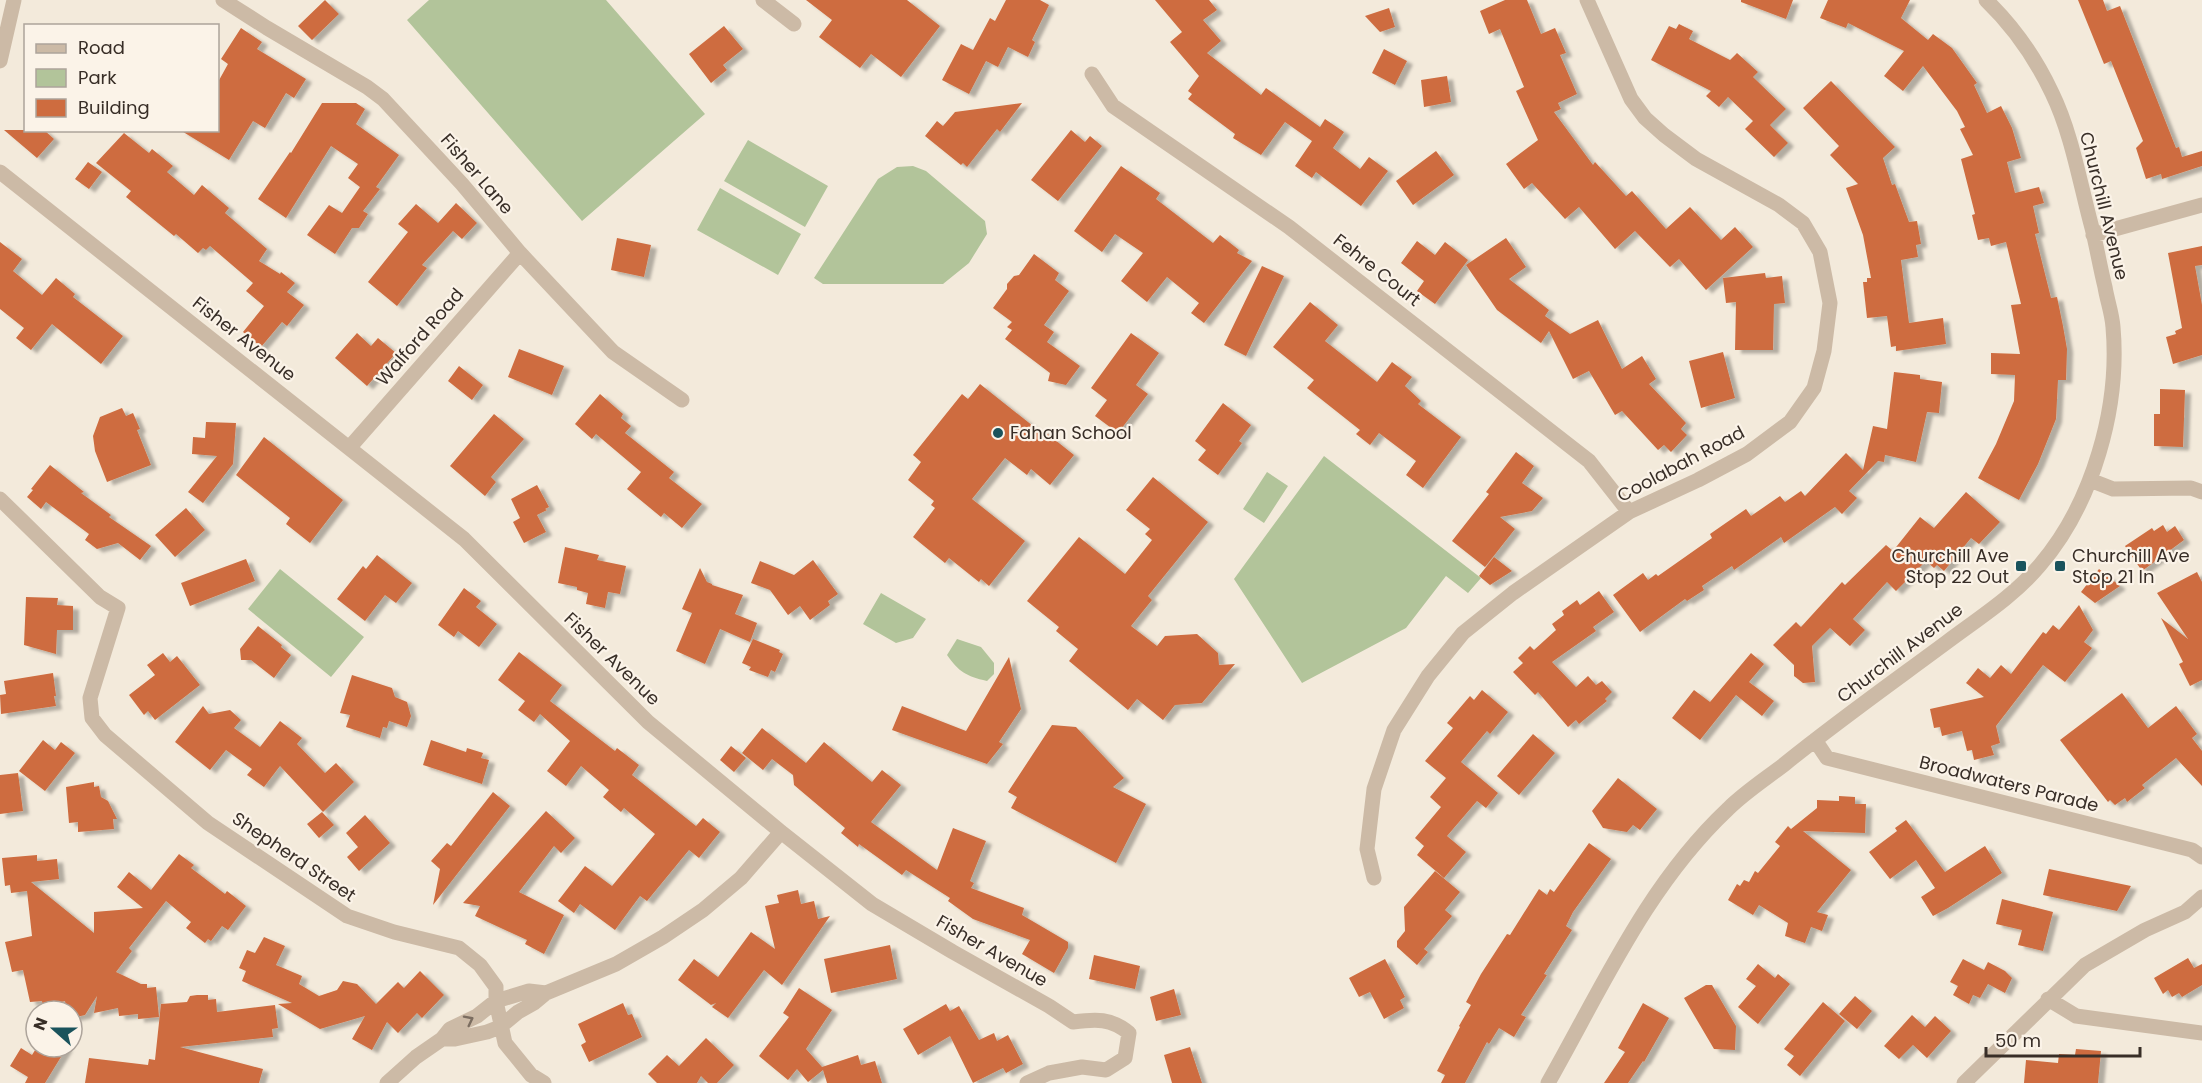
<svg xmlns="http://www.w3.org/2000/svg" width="2202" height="1083" viewBox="0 0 2202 1083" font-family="Poppins,sans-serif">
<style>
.green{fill:#b2c49a}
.building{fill:#ce6c3f;filter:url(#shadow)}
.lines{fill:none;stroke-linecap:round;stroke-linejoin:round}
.minor{stroke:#ccbaa6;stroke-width:15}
.oneway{stroke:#7b6d60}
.poi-dot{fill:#1a535c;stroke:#fbf3e8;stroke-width:2}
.labels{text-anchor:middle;stroke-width:4.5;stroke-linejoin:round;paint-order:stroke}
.street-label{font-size:18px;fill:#382e27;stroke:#fbf3e8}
.poi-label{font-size:18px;fill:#382e27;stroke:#fbf3e8;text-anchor:start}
</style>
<defs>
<filter id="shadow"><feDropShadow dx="6" dy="3.5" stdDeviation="1.5" flood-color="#0004"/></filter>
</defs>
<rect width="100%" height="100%" fill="#f3eadb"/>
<!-- green -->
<path class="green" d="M429 0H606L705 114 582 221 407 20Z
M748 140 828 186 805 227 724 181Z
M913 166 926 171 985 221 987 234 969 263 943 284H823L814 278 878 179 897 167Z
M720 188 801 234 778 275 697 230Z
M1324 456 1481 578 1468 593 1446 576 1406 628 1302 683 1234 579Z
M1267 472 1288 486 1264 523 1243 509Z
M280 569 364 637 331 677 248 609Z
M881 593 926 619 913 638 896 643 863 624Z
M957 639 981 647 994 663V674L987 681C966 676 959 672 947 655Z"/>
<!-- building -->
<path class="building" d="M325 0 339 14 312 40 298 26Z
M806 0H907L940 26 901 77 871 54 860 68 819 37 832 20Z
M1006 0H1040L1049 5 1032 40 1035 42 1028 57 1008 47 998 67 986 61 969 94 942 80 961 44 973 50 990 18 995 21Z
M1155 0H1209L1217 10 1203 20 1221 41 1207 53 1261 95 1266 88 1320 127 1325 119 1344 132 1333 148 1360 169 1369 157 1388 171 1361 206 1316 172 1312 178 1295 166 1312 141 1285 122 1261 155 1233 138 1235 134 1188 99 1192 94 1188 91 1199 76 1170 42 1182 32Z
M1505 0H1527L1541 34 1555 28 1566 53 1560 55 1577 94 1558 103 1561 109 1554 112 1593 165 1595 162 1626 196 1632 191 1666 229 1690 207 1721 240 1735 227 1753 247 1706 290 1679 259 1670 267 1635 231 1615 249 1579 207 1565 219 1532 183 1524 189 1506 164 1538 140 1516 91 1524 87 1500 29 1489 34 1480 11Z
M1741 0H1793L1786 19 1741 2Z
M1828 0H1910L1901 18 1928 40 1933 34 1952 48 1977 83 1974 85 1987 113 2001 106 2012 128 2021 158 2007 162 2015 193 2039 187 2044 203 2033 206 2039 233 2035 234 2051 298 2057 297 2063 326 2067 349 2066 380H2058L2056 419 2038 464 2019 500 1978 478 1996 444 2014 401 2015 375 1991 374V353L2020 354 2011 305 2021 304 2006 242 1991 246 1989 238 1978 240 1972 215 1975 214 1961 159 1973 155 1960 129 1965 127 1957 111 1923 66 1903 91 1884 76 1904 51 1848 23 1846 28 1820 18Z
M2078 0H2103L2107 11 2120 6 2176 148 2179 147 2182 157 2202 151V166L2162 179 2161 174 2146 179 2136 148 2143 141 2111 61 2104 64Z
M1389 8 1395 27 1380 32 1365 16Z
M1679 24 1693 31 1689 39 1730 60 1737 53 1758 72 1753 77 1786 109 1770 125 1788 143 1774 157 1745 129 1753 121 1728 97 1719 107 1706 96 1711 91 1651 60 1669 26 1676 29Z
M724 26 743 49 723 65 727 70 711 83 689 54Z
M241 28 262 42 257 49 306 79 294 98 286 93 265 128 253 121 229 160 180 130H218V82L228 64 221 59Z
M1384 49 1407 61 1395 85 1372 73Z
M1447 76 1451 102 1424 107 1421 80Z
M1831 81 1895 147 1883 158 1892 185 1895 184 1909 222 1917 221 1921 244 1916 245 1918 257 1901 260 1909 323 1943 318 1946 344 1896 351V346L1891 347 1887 316 1867 318 1863 282H1867V278H1871L1863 235 1846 188 1858 184 1830 155 1839 146 1803 108Z
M322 103H356L365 109 356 124 399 155 376 187 380 189 363 211 368 214 359 228H352L335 254 307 235 329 205 342 213 360 187 348 178 358 164 331 146 286 218 258 199 290 152 291 153Z
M1022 103 1000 132 997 129 967 167 963 163 961 165 925 136 937 121 943 126 955 112Z
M4 130H44L54 139 37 158Z
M1071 130 1085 142 1090 136 1102 146 1058 201 1031 180Z
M124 133 149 153 152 149 173 166 167 172 194 195 202 185 229 208 225 213 267 249 259 261 280 274 281 272 295 283 287 292 304 305 287 326 282 322 261 347 243 332 264 306 246 291 253 283 210 246 206 250 203 248 198 253 176 234 174 236 126 197 131 191 96 163Z
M1436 151 1454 175 1413 205 1396 181Z
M88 162 102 172 89 189 75 179Z
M1121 166 1160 193 1156 199 1213 243 1220 235 1239 250 1237 253 1252 261 1204 323 1191 313 1199 303 1167 277 1147 302 1121 281 1143 253 1115 234 1102 252 1074 231Z
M456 203 477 223 462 239 453 231 422 265 427 268 397 306 368 282 408 232 398 224 416 204 438 223Z
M617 238 651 245 644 277 611 270Z
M1506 238 1526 267 1509 279 1549 310 1545 316 1570 334 1598 320 1622 369 1642 356 1656 379 1649 384 1686 423 1681 429 1687 435 1671 452 1664 445 1658 450 1622 411 1615 415 1589 371 1573 379 1549 331 1541 343 1497 310 1466 265Z
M1417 241 1435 255 1445 242 1468 260 1435 304 1417 291 1424 281 1401 263Z
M0 242 22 259 13 271 42 295 56 278 75 294 73 297 123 336 101 364 52 324 31 350 16 338 24 328 0 309Z
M2202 246V265L2195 266 2202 305V355L2173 364 2166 337 2176 334 2175 331 2182 328 2168 253Z
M1034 254 1059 273 1055 280 1069 291 1044 325 1054 332 1047 342 1080 366 1066 385 1048 381 1050 373 1005 339 1012 330 1007 327 1012 322 993 308 1007 289V284L1014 276 1019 275Z
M1262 266 1284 276 1246 356 1224 345Z
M1765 273 1766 278 1782 276 1785 303 1774 304 1773 350H1735L1736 302 1726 303 1723 278Z
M1310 302 1338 325 1325 341 1377 382 1392 362 1412 377 1405 386 1421 401 1418 404 1461 437 1423 488 1406 475 1416 461 1379 433 1370 445 1356 434 1360 430 1307 388 1314 380 1273 347Z
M357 333 371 346 378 338 396 353 367 386 335 358Z
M1131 333 1159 353 1136 385 1148 394 1118 433 1095 416 1107 400 1091 388Z
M519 349 564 366 552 395 508 377Z
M1723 352 1735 398 1701 408 1689 361Z
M459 366 483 385 472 400 448 381Z
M1894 372 1920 375V379L1942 382 1939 413 1927 412 1916 462 1885 455 1884 462 1878 461 1849 491 1857 498 1842 514 1835 507 1784 543 1781 537 1734 570 1732 566 1702 586 1704 590 1687 601 1685 599 1640 632 1613 595 1643 573 1648 580 1656 574 1658 576 1712 538 1710 534 1746 509 1751 516 1780 496 1785 502 1801 491 1805 496 1846 453 1863 470 1873 426 1887 429Z
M980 384 1038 430 1040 428 1074 455 1050 485 1031 469 1027 475 1005 458 972 499 1025 541 989 586 981 579 979 582 949 558 945 563 913 537 935 508 931 505 934 501 908 480 921 462 913 455 962 394 968 399Z
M2160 389 2185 390 2183 447 2154 446V414H2160Z
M600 394 623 414 621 418 631 426 625 433 674 472 669 478 702 504 682 528 664 513 661 517 627 489 641 472 596 434 592 439 575 424Z
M1223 403 1251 425 1239 441 1242 443 1218 475 1198 460 1206 450 1195 441Z
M122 408 126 416 133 413 140 429 137 430 151 465 107 482 95 451 93 436 100 417Z
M494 414 524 439 491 477 496 482 485 496 450 466Z
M206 422 236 423 233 464 203 503 188 492 217 456 192 454 193 437 205 438Z
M264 437 343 500 310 543 286 524 290 518 236 475Z
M1516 452 1534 466 1522 483 1543 498 1532 511 1500 517 1515 529 1485 567 1452 541 1489 494 1486 492Z
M50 465 84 492 81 493 111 515 109 517 151 546 140 560 118 543 97 549 85 540 89 534 46 502 41 509 27 497 33 490 31 489Z
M1153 477 1208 522 1148 596 1152 600 1131 626 1157 646 1165 636 1197 634 1218 653 1219 665 1235 664 1202 703 1175 705 1163 720 1137 699 1128 710 1069 661 1078 649 1056 631 1059 627 1027 601 1079 537 1125 574 1152 540 1145 534 1150 529 1126 510Z
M537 485 549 507 545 509 547 510 537 515 546 532 524 543 513 522 520 518 511 499Z
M1966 492 2000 522 1979 544 1971 538 1944 571 1937 565 1934 568 1926 561 1896 591 1887 582 1853 619 1865 630 1850 646 1830 628 1812 646 1815 682 1803 683 1794 676V665L1773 645 1796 622 1801 627 1842 582 1845 585 1886 545 1893 551 1920 517 1934 528Z
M186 508 205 530 175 557 155 535Z
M2163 525 2167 532 2175 526 2184 540 2142 571 2125 546 2152 528 2154 531Z
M565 547 599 555 597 560 626 566 620 594 608 592 605 608 586 604 588 593 577 590V587L558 583Z
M377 555 412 583 396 603 385 595 365 621 337 599 363 566 366 569Z
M1494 557 1512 571 1490 585 1479 576Z
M246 559 255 581 190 606 181 583Z
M813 560 838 594 828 601 830 605 810 620 800 606 788 615 770 590 751 583 760 561 794 575Z
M700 568 707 582 712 584V585L743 595 735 614 757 623 750 642 720 629 705 664 676 651 692 613 682 609Z
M2099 569 2120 586 2095 603 2081 592Z
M2197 572 2202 582V680L2190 686 2179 664 2183 662 2161 618 2188 639 2157 593Z
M464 588 481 601 476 607 497 624 479 647 458 631 454 637 438 625Z
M1599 591 1614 612 1593 627 1596 631 1552 662 1576 687 1588 676 1596 685 1602 681 1612 692 1605 699 1607 701 1579 724 1576 720 1568 727 1538 692 1535 695 1513 672 1523 663 1518 658 1530 646 1534 650 1556 630 1552 624 1564 615 1562 611 1577 600 1580 605Z
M26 597 58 598 57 605 73 606V630H57L56 654 24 645Z
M2079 605 2093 630 2084 642 2092 648 2065 682 2043 665 1996 726 2000 743 1991 746 1994 755 1974 760 1972 750 1967 751 1962 731 1942 736 1940 727 1934 728 1930 709 1984 697 1966 683 1978 668 1990 678 2001 665 2011 674 2043 632 2046 634 2053 625 2059 630Z
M258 626 282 645 281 647 291 655 274 678 251 660H241L240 649Z
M753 639 780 650 779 652 783 654 775 672 771 670 768 677 749 670 751 667 742 663Z
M519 652 562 685 550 701 615 751 617 748 639 765 632 775 696 826 703 818 720 832 699 858 689 850 647 901 640 896 615 930 580 904 574 913 558 901 585 866 612 886 655 834 624 808 621 812 603 797 609 790 581 766 566 786 547 771 570 741 540 714 534 722 518 710 525 701 498 680Z
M163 653 170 662 177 656 200 685 155 720 148 711 144 715 129 695 155 675 147 665Z
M1751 653 1764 664 1749 682 1774 701 1762 716 1736 695 1700 740 1672 718 1694 690 1710 702Z
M1009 657 1021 709 999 742 1003 744 987 764 892 730 902 706 966 731Z
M53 673 56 696H54L56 706 1 714 0 695 6 694 4 681Z
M352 675 392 688 395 697 407 702 411 716 407 727 389 721 387 728 383 727 380 738 346 727 350 715 340 713Z
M1482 690 1508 712 1490 734 1487 731 1461 762 1498 793 1486 808 1477 801 1447 836 1466 852 1444 878 1417 855 1424 846 1415 838 1441 807 1430 797 1446 778 1425 761 1453 728 1447 723 1470 696 1474 700Z
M2122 693 2148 728 2176 706 2197 734 2192 738 2202 751V786L2176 758 2142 785 2145 788 2127 802 2125 798 2115 805 2110 800 2108 802 2060 740Z
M203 706 209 714 230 710 241 720 234 728 260 747 280 721 302 738 297 744 325 773 336 763 354 782 323 812 280 766 264 787 247 775 252 769 226 750 210 770 175 742Z
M1052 725 1076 727 1124 778 1113 787 1146 804 1116 863 1011 808 1017 797 1008 792Z
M762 728 806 763 824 742 872 782 882 770 901 785 871 822 937 870 953 828 986 841 970 881 974 883 971 888 1024 908 1022 915 1068 942V948L1054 973 1022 954 1030 940 973 919 948 901 950 898 906 870 902 875 859 844 858 847 841 833 845 828 794 785 793 775 772 759 763 770 742 753Z
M1533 734 1555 753 1519 795 1497 776Z
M43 740 55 750 61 742 75 753 45 791 19 771Z
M431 740 466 752 467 748 483 753 481 758 489 760 482 784 423 765Z
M731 746 746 758 734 772 720 760Z
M18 773 23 811 0 814V775Z
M1618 778 1657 809 1640 830 1633 825 1627 832 1603 828 1592 811Z
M94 782V787L99 786 101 797 108 801 117 819H113L114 829 78 832V822L69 823 66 787Z
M493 792 510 806 433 905 440 869 431 861 447 843 451 846Z
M1839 796 1855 797V804H1866L1865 833 1803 831 1851 870 1817 912 1828 915 1822 931 1811 927 1805 943 1785 936 1788 923 1759 905 1753 915 1728 900 1737 884 1740 886 1744 880 1749 882 1755 871 1758 873 1780 846 1775 842 1788 826 1791 829 1817 808V800L1839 801Z
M546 811 575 838 561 853 554 846 519 892 564 915 544 954 525 944 527 940 475 916 480 906 463 903Z
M322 812 334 825 319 838 307 824Z
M365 815 390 843 359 871 347 857 358 847 346 833Z
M1906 820 1945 872 1985 846 2002 873 1948 908 1933 916 1921 897 1935 888 1916 860 1890 879 1869 852 1897 831 1895 828Z
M1589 843 1611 859 1573 912 1566 926 1572 930 1544 974 1547 975 1521 1015 1526 1017 1514 1037 1499 1028 1489 1044 1487 1042 1465 1083H1441L1445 1075 1437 1071 1460 1027 1459 1026 1471 1005 1466 1002 1481 974 1507 934 1510 935 1539 889 1547 895 1550 889 1554 892Z
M179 854 194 865 191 868 225 894 227 891 246 906 228 930 222 926 211 941 208 939 205 943 186 928 191 922 166 901 129 948 132 951 116 972 141 984H147V988L156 987 159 1017 138 1019V1014L119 1016 118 1008 94 1013 97 996 85 1015 72 1018V1011H67L65 1001 43 1006 42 1001 30 1002 23 970 12 972 5 942 32 936 27 891 11 893 10 885 5 886 2 858 37 855V861L57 859 59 879 31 882 94 933V912L143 908 117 887 129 872 151 890Z
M2049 869 2131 886 2117 911 2043 895Z
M1435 871 1460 892 1445 910 1452 916 1424 949 1428 952 1417 965 1397 947V941L1405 931 1404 907Z
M798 890 801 904 814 901 818 919 830 916 782 985 764 970 728 1018 712 1007 716 1003 711 1005 678 980 694 959 718 977 751 932 775 949 765 906 779 903 777 895Z
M2002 899 2053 912 2043 951 2018 945 2022 930 1996 924Z
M264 937 285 946 276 965 302 976 299 984 319 996 337 990 343 981 357 984 376 1004 398 982 404 988 420 971 444 995 422 1018 417 1013 398 1033 387 1022 372 1050 352 1039 365 1016 320 1029 278 1004 292 1003 242 981 246 971 239 968 247 950 255 953Z
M890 945 897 979 831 993 824 959Z
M1094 955 1140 966 1135 989 1089 979Z
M2188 958 2194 968 2202 964V985L2182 997 2179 993 2172 997 2168 990 2163 994 2154 978Z
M1385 959 1405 997 1400 1000 1404 1008 1384 1019 1370 992 1359 997 1349 978Z
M1963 959 1984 970 1988 962 2005 971 2012 978 2005 993 1988 984 1980 998 1973 995 1969 1004 1953 995 1958 986 1950 982Z
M1758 964 1775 978 1778 974 1790 984 1758 1024 1738 1007 1756 986 1746 979Z
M1706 985H1712L1736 1026 1735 1050 1714 1049 1684 998Z
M799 988 832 1010 806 1049 822 1067 858 1055 861 1065 875 1061 882 1083H827L823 1070 808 1082 797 1069 788 1080 759 1056 789 1017 783 1013Z
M1174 989 1181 1015 1156 1021 1150 997Z
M197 995H208V1000L216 999 217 1012 275 1005 278 1028 272 1029 273 1037 180 1047 263 1069 259 1083H85L89 1058 148 1065 149 1059 155 1060 161 1004 187 1002 190 996Z
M1855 996 1872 1011 1857 1029 1839 1014Z
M1823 1002 1845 1021 1800 1076 1787 1065 1794 1056 1784 1049Z
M623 1003 628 1015 632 1014 642 1037 589 1062 581 1045 586 1042 578 1024Z
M1643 1003 1669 1018 1644 1062 1643 1061 1628 1083H1604L1625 1052 1618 1048Z
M946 1004 950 1011 959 1006 979 1040 994 1033 997 1041 1008 1035 1023 1064 1006 1073 1003 1068 973 1083 950 1036 918 1055 903 1029Z
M1912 1015 1925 1027 1935 1016 1951 1031 1927 1058 1913 1045 1899 1059 1884 1046Z
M706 1038 734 1065 717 1083H708L701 1076 697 1083H657L648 1074 667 1055 679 1066Z
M37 1047H67L45 1083H25L28 1077 10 1066 21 1048 32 1055Z
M1190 1047 1202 1083H1172L1164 1055Z
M2076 1049 2101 1051 2098 1083H2024L2026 1060 2058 1063 2059 1054 2075 1055Z"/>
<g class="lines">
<!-- minor -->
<path class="minor" d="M223 0 267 28 367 87 383 99 462 184 520 253 613 352 682 400
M763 0 794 24
M0 61 14 0
M1092 74 1113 106 1289 227 1589 461 1629 512
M0 172 464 539 648 722 781 832 872 904 953 952 1049 1006 1073 1022C1096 1019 1111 1018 1129 1033L1125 1058 1106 1070 1082 1067 1049 1073 1027 1083
M2093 235 2202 205
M350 447 520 253
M2090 480 2113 489 2191 488 2202 492
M0 499 100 597 118 608 90 698 92 718 105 735 208 823 347 916 394 932 459 948 480 965 496 987V1001L505 1043 531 1075 544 1083
M1815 740 1827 758 2192 850 2202 857
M1374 878 1367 849 1374 789 1394 730 1428 676 1463 633 1513 593 1629 512 1698 480 1747 454 1790 422 1814 388 1824 351 1830 303 1820 252 1803 223 1779 205 1696 159 1664 135 1645 118 1631 99 1587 0
M2048 999 2076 1016 2202 1033
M442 1039H455L487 1032 500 1027 518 1012 534 1003 546 993 616 964 663 937 703 910 741 878 781 832
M387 1083 416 1057 442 1039 450 1029 477 1016 496 1001 529 991 546 993
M1548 1083C1602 988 1647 885 1728 809 1745 792 1767 778 1786 763 1838 721 1893 682 1947 642 1979 618 2014 596 2040 565 2093 503 2120 407 2113 327 2112 313 2107 300 2105 287 2100 267 2097 248 2092 228 2080 184 2072 134 2052 93 2036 59 2013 26 1986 0
M1964 1083 2085 965 2145 930 2185 912 2202 897"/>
</g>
<!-- one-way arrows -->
<defs><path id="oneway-chevron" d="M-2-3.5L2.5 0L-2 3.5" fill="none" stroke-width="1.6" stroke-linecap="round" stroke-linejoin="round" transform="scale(1.5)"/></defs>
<use class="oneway" href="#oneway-chevron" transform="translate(469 1020) rotate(-27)"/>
<!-- markers -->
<g class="poi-dot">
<circle cx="998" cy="433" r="6"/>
<rect x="2015" y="560" width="12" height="12" rx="3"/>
<rect x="2054" y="560" width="12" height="12" rx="3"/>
</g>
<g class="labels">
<!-- street labels -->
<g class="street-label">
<text transform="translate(477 174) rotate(49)" y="6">Fisher Lane</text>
<text transform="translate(2104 206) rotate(76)" y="6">Churchill Avenue</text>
<text transform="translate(1377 270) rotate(38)" y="6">Fehre Court</text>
<text transform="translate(420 337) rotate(-49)" y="6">Walford Road</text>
<text transform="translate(244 339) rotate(38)" y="6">Fisher Avenue</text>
<text transform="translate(1681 464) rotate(-28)" y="6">Coolabah Road</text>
<text transform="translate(1900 653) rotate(-37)" y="6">Churchill Avenue</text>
<text transform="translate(612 659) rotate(44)" y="6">Fisher Avenue</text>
<text transform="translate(2009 784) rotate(14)" y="6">Broadwaters Parade</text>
<text transform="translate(294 857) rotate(34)" y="6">Shepherd Street</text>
<text transform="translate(992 951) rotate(30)" y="6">Fisher Avenue</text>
</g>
<!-- poi labels -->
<g class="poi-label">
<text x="1010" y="439">Fahan School</text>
<text x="2009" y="562" text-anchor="end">Churchill Ave<tspan x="2009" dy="21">Stop 22 Out</tspan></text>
<text x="2072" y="562">Churchill Ave<tspan x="2072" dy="21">Stop 21 In</tspan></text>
</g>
</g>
<!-- legend -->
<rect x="24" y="24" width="195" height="108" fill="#fbf3e8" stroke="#ada49b" stroke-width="1.5"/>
<rect x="36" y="44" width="30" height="9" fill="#ccbaa6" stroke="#ada49b" stroke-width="1.5"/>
<text x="78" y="54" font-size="18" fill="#382e27">Road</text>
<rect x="36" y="69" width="30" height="18" fill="#b2c49a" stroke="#ada49b" stroke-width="1.5"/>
<text x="78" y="84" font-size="18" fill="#382e27">Park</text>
<rect x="36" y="99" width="30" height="18" fill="#ce6c3f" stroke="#ada49b" stroke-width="1.5"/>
<text x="78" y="114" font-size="18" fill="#382e27">Building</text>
<!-- north arrow -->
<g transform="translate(54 1029) rotate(291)"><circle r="28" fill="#fbf3e8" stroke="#ada49b" stroke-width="1.5"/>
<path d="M0-4.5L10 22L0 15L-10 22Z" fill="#1a535c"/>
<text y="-9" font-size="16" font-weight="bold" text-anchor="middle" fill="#382e27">N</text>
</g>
<!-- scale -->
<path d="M1986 1047v9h154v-9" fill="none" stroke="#382e27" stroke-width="3"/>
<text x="1995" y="1047" font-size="18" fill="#382e27" stroke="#fbf3e8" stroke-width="4.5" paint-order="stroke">50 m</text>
</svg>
